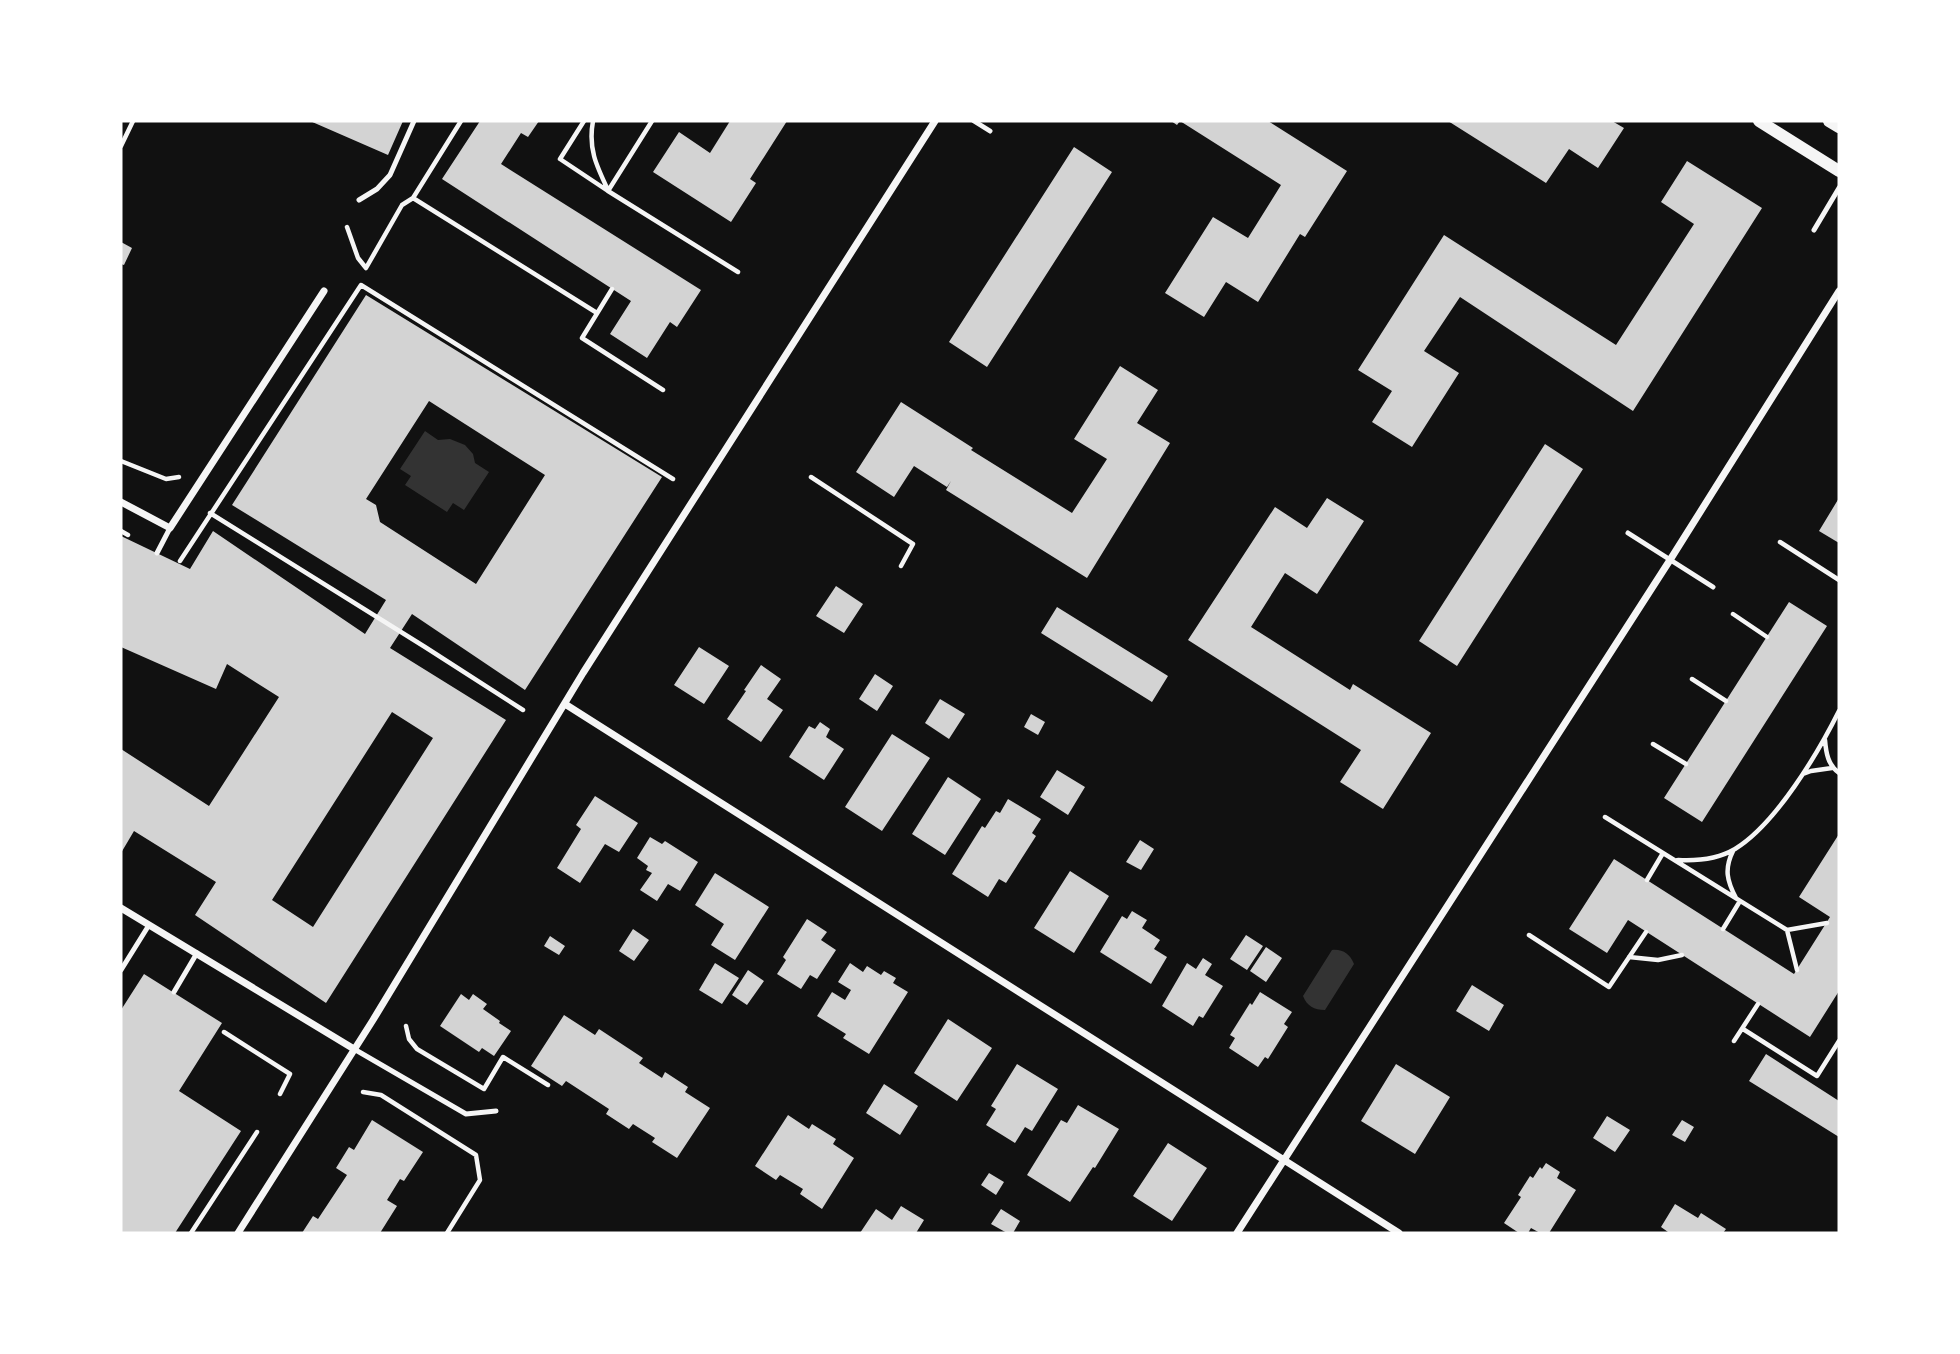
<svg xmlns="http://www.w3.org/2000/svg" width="1960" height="1354" viewBox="0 0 1960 1354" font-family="'Fira Sans',sans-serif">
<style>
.water{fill:#333}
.building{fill:#d3d3d3;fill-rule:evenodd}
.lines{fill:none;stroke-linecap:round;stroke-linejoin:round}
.path{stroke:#f5f5f5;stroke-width:4.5}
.service{stroke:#f5f5f5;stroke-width:5}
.minor{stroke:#f5f5f5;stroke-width:7}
.tertiary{stroke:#f5f5f5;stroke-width:12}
</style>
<rect width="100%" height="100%" fill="#111"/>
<!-- water -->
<path class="water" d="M425 431 438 440 450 439 465 445 473 454 475 463 489 472 464 510 453 503 447 512 405 485 411 476 400 469Z
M1332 950C1343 949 1350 954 1354 964L1325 1010C1314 1010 1307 1006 1303 996Z"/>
<!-- building -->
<path class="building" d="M310 121H403L388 155Z
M480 121H539L528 137 521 133 501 164 701 290 677 327 670 322 647 358 610 334 631 301 442 179Z
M730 121H787L750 179 756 183 731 222 653 172 679 132 710 153Z
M1171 121H1268L1347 171 1305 237 1300 234 1258 302 1226 282 1204 317 1165 293 1213 217 1248 238 1281 185 1180 121 1177 125Z
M1448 121H1612L1624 128 1598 168 1569 149 1546 183Z
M1074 147 1112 172 987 367 949 342Z
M1687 161 1762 208 1633 411 1460 297 1424 351 1459 373 1412 447 1372 422 1392 391 1358 370 1444 235 1616 345 1694 224 1661 202Z
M121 242 132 248 124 265 121 264Z
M366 295 662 477 525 690 412 614 390 648 506 720 326 1003 195 915 216 882 134 831 121 853V749L209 806 279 697 227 664 216 689 121 647V536L190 569 213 531 365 634 386 600 232 505ZM429 401 545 475 476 584 380 522 376 505 366 499ZM392 712 433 738 313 927 272 900Z
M1120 366 1158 390 1137 423 1170 443 1087 578 946 490 951 481 947 487 914 466 894 497 856 472 901 402 973 448 971 450 1072 513 1107 459 1074 439Z
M1545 444 1583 469 1457 666 1419 641Z
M1327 498 1364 521 1317 594 1285 573 1251 627 1350 690 1353 684 1431 733 1383 809 1340 782 1361 750 1188 640 1275 507 1307 528Z
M1839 498V543L1819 531Z
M836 586 863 604 844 633 816 616Z
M1789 602 1827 626 1702 822 1664 798Z
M1057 607 1168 676 1152 702 1041 633Z
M699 647 729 666 704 704 674 685Z
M761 665 781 679 767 699 783 710 761 742 727 719 746 691 744 690Z
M875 674 893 686 877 711 859 699Z
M940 699 965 714 949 739 925 723Z
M1031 714 1045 722 1038 735 1024 727Z
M820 722 830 729 826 737 844 749 824 780 789 757 809 726 815 729Z
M892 734 930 758 882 831 845 807Z
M1057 770 1085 787 1068 815 1040 797Z
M948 777 981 799 945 855 912 834Z
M595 796 638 823 619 852 605 844 580 883 557 868 581 829 576 825Z
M1008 799 1041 819 1032 833 1036 836 1006 883 999 879 988 897 952 874 982 826 985 828 996 811 1000 813Z
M1839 834V991L1810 1037 1628 920 1607 953 1569 929 1614 859 1794 974 1830 917 1799 897Z
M650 837 662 844 665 841 698 862 680 891 668 884 657 901 640 890 652 873 646 870 648 866 637 858Z
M1140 840 1154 849 1141 870 1126 862Z
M1070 871 1109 896 1074 953 1034 928Z
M715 873 769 907 735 960 711 945 724 924 695 905Z
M1132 911 1147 920 1142 928 1160 940 1154 949 1167 957 1151 984 1100 952 1122 916 1127 919Z
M807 919 827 932 821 940 836 950 817 979 810 975 801 989 777 974 786 960 783 957Z
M633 929 649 940 634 961 619 951Z
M1246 935 1263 946 1247 970 1230 959Z
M550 936 565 946 559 955 544 946Z
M1266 947 1282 958 1266 982 1250 971Z
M1203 958 1212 964 1205 975 1223 986 1203 1018 1199 1016 1193 1026 1162 1006 1187 963 1196 969Z
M715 963 739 978 722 1004 699 990Z
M850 963 863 972 867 966 881 975 884 971 896 978 893 983 908 992 869 1054 843 1038 846 1034 817 1016 832 992 845 1000 851 990 838 982Z
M748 970 764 981 747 1005 732 995Z
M144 974 222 1023 179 1091 241 1131 175 1233H121V1010Z
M1472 985 1504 1005 1489 1031 1456 1011Z
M1260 992 1292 1012 1284 1024 1288 1027 1268 1059 1265 1057 1258 1067 1229 1048 1235 1038 1230 1035 1250 1003 1252 1005Z
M461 994 469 1000 473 994 487 1004 483 1009 500 1021 499 1023 511 1031 494 1056 482 1048 479 1052 440 1026Z
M564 1015 595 1035 599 1029 643 1058 639 1063 662 1078 665 1072 688 1087 685 1092 710 1108 677 1158 652 1142 655 1138 633 1124 629 1129 606 1114 609 1109 566 1081 562 1086 531 1066Z
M948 1019 992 1048 957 1101 914 1073Z
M1766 1054 1839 1101V1137L1749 1081Z
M1017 1064 1058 1089 1032 1131 1025 1127 1015 1143 986 1125 996 1109 991 1106Z
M1396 1064 1450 1097 1415 1154 1361 1121Z
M884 1084 918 1106 900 1135 866 1113Z
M1078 1105 1119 1129 1095 1168 1093 1167 1070 1202 1027 1175 1061 1120 1067 1123Z
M788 1115 809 1129 812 1124 836 1139 833 1144 854 1158 822 1209 800 1194 803 1189 780 1175 776 1180 755 1166Z
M1607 1116 1630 1130 1615 1152 1593 1138Z
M372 1120 423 1152 404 1181 400 1179 387 1200 397 1206 380 1233H302L313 1216 318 1219 347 1175 336 1168 349 1147 354 1150Z
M1682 1120 1694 1127 1685 1142 1672 1135Z
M1168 1143 1207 1168 1172 1221 1133 1196Z
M1546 1163 1560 1172 1557 1178 1576 1190 1549 1233H1540L1531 1228 1528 1233H1519L1504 1223 1521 1197 1518 1195 1530 1176 1533 1178 1540 1167 1542 1169Z
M989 1173 1004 1182 996 1195 981 1185Z
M1675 1204 1698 1218 1701 1213 1726 1229 1723 1233H1667L1668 1232 1661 1227Z
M901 1206 924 1220 916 1233H860L876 1209 892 1220Z
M1001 1209 1020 1221 1013 1233H1007L991 1224Z"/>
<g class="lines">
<!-- path -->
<path class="path" d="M584 121 560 159 608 191
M593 121C588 148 596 165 608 190
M652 121 608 191 738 272
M121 146 133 121
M413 198 461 121
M347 227 358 258 366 268 402 205 413 198 597 313
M612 289 582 338 663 390
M121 461 166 479 179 477
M811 477 913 544 901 566
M210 513 425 647 523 710
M121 531 128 535
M1780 542 1839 580
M180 561 361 285 673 479
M1733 614 1767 637
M1692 679 1726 701
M1825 740C1826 753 1828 765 1839 773
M1653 744 1686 764
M1803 774 1811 771 1832 768
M1605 817 1787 930 1827 923
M1733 851C1724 869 1727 881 1736 898
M1678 860C1697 861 1718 859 1735 849 1776 824 1818 753 1839 711
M1647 880 1663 853
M1723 929 1740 901
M1787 930 1797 970
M1529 935 1609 987 1646 932
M1629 957 1658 960 1682 955
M406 1026 409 1039 417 1049 484 1089 503 1057 548 1085
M1743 1029 1817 1076 1839 1041
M224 1032 290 1074 280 1094
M1734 1041 1758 1004
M363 1092 381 1095 476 1155 480 1180 447 1233
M191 1233 257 1132"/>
<!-- service -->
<path class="service" d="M974 121 990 131
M359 200 377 189 390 175 414 121
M1814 230 1839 188
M1628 533 1713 587
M157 553 170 528
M121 970 149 925
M174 992 197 953
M354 1049 466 1114 496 1111"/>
<!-- minor -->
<path class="minor" d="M121 502 170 528 324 291
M565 704 1399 1233
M121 908 354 1049
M238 1233 373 1020 583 673 935 121
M1237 1233 1670 560 1839 291"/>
<!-- tertiary -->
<path class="tertiary" d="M1759 121 1839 171
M1829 121 1839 127"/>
</g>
<!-- border -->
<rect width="1960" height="1354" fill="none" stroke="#ffffff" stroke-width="245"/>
</svg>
